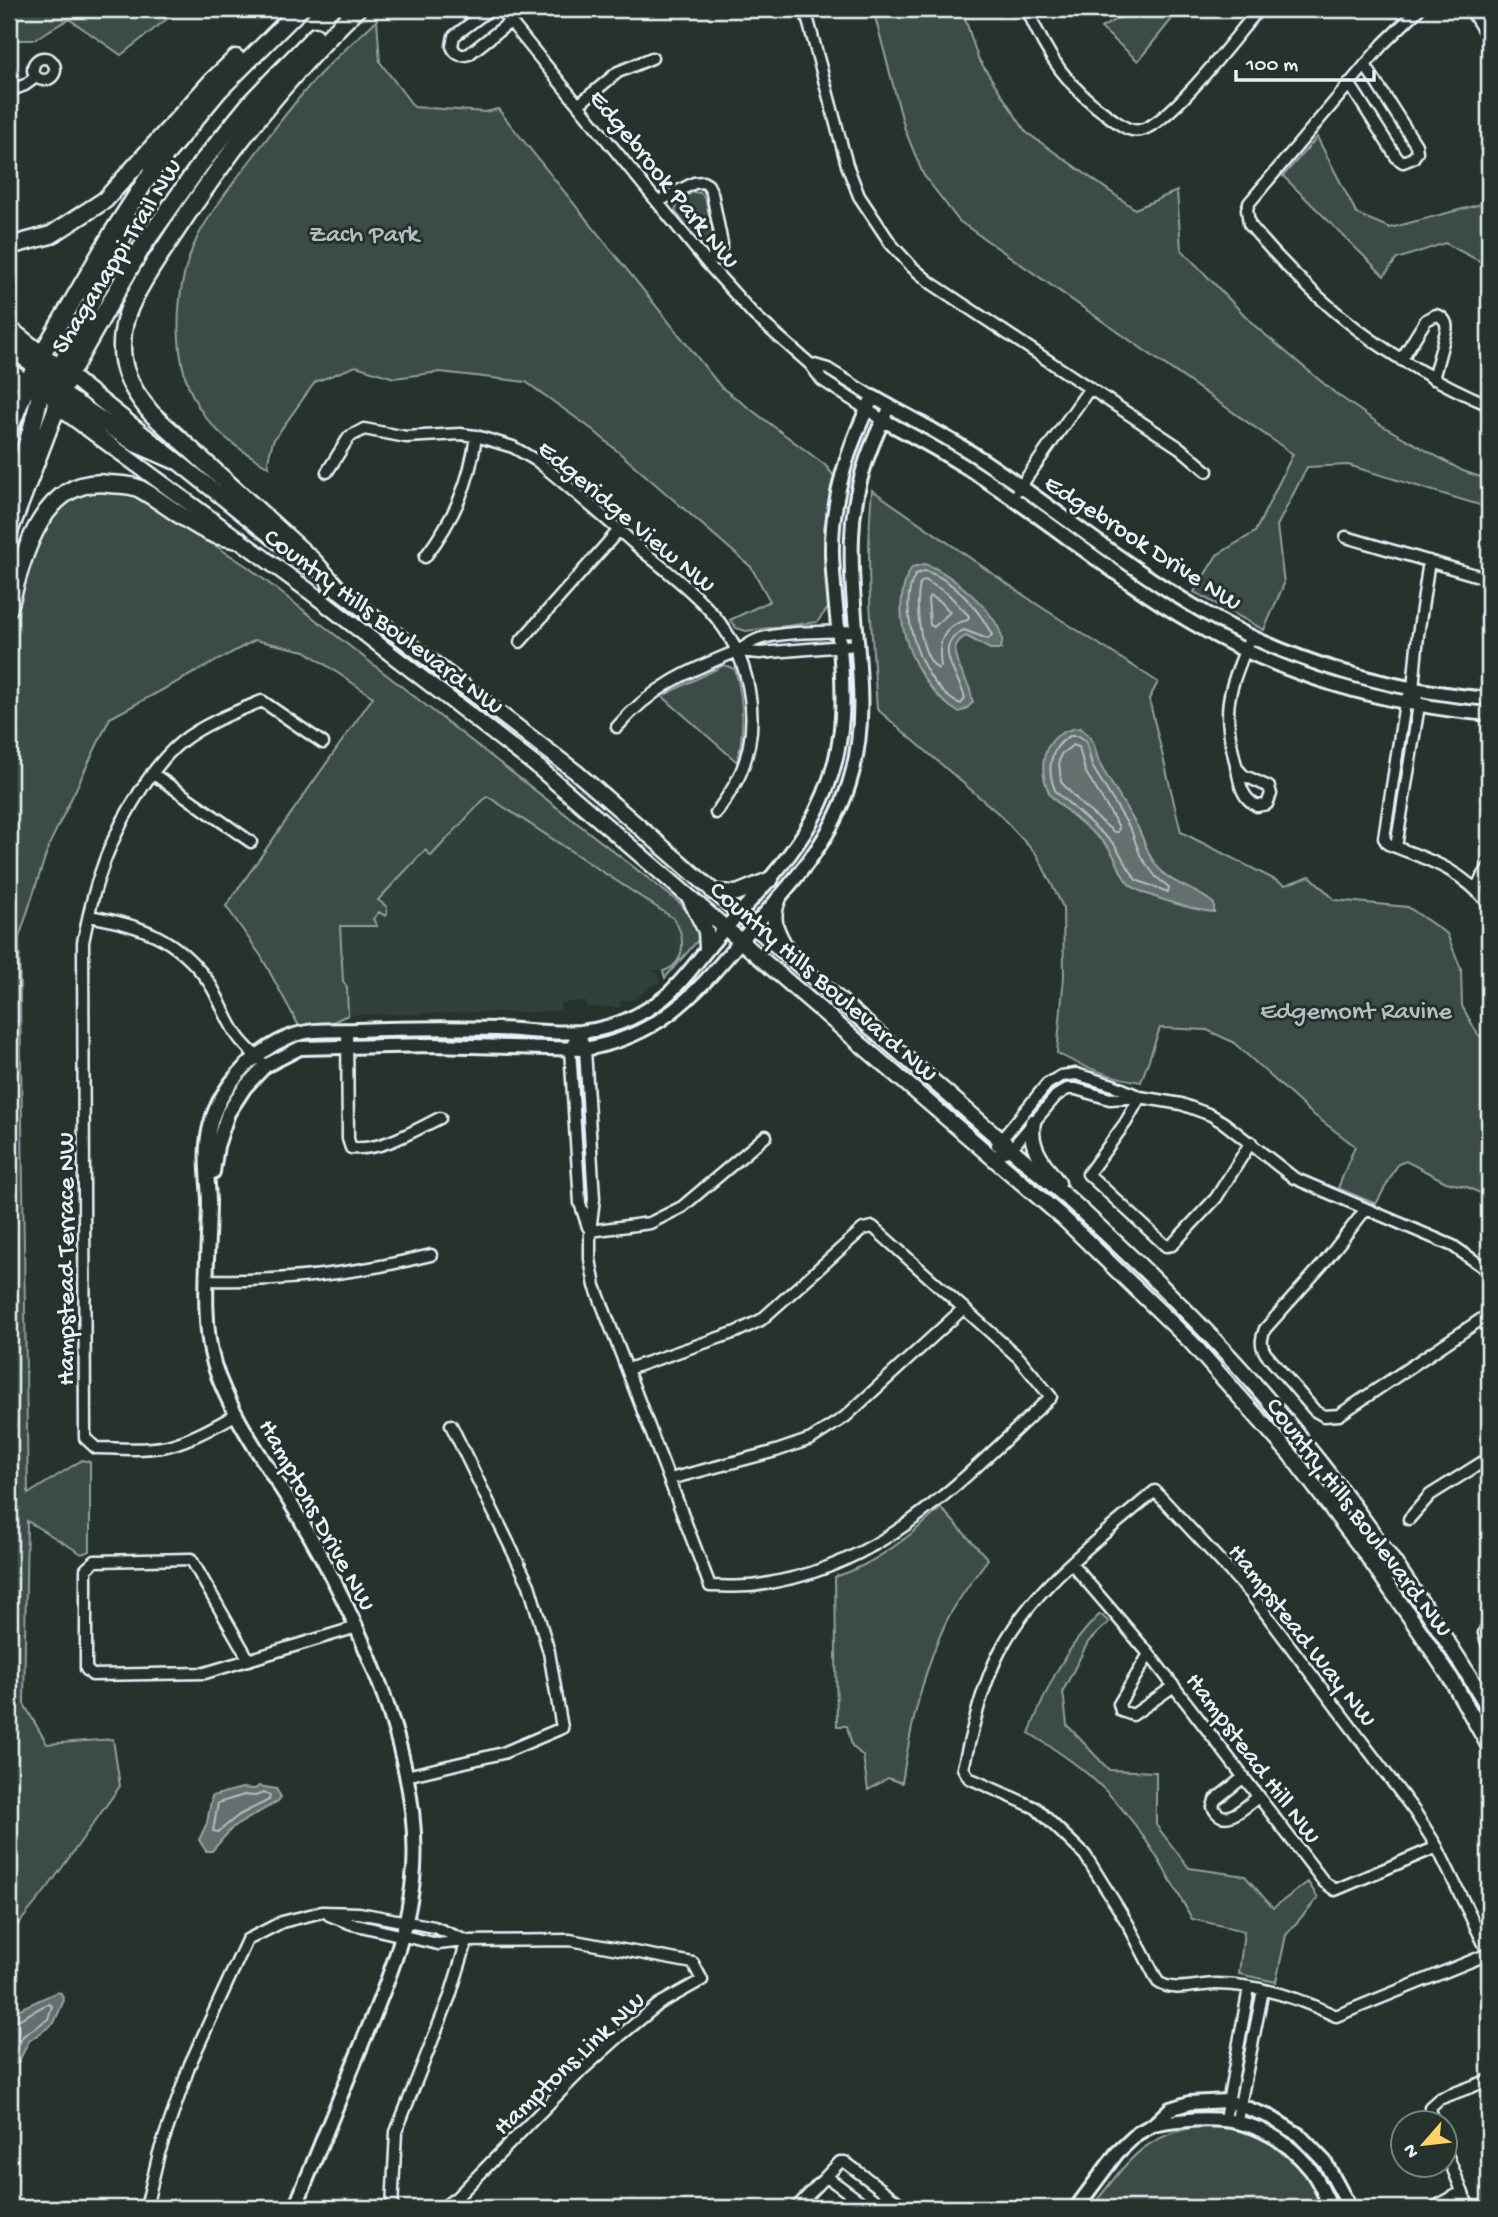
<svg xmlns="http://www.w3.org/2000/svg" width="1498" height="2217" viewBox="0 0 1498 2217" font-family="'Gochi Hand',sans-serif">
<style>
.built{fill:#333f3a}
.green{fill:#3e4b47;stroke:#939ea0;stroke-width:2}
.water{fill:#636f6d;stroke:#98a3a5;stroke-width:2}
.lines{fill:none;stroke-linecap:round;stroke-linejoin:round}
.shore{stroke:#b3bdc0;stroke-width:2}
.minor-casing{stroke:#e8f1f8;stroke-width:15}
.tertiary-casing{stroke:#e8f1f8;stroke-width:18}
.secondary-casing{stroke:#e8f1f8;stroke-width:19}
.primary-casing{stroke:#e8f1f8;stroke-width:21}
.minor{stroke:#26332d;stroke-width:10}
.tertiary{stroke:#26332d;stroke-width:12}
.secondary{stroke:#26332d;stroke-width:14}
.primary{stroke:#26332d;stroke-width:16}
.labels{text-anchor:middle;stroke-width:6;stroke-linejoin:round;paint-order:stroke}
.street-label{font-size:26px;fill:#e8f1f8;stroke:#26332d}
.park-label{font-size:26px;fill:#b5bfc3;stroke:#26332d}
</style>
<rect width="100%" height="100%" fill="#26332d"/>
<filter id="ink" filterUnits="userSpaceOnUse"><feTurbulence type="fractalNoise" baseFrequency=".0143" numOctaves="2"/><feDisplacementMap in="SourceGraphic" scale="14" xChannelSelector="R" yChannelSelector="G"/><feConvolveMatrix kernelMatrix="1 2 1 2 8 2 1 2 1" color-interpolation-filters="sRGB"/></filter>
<g filter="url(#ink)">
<!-- built -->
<path class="built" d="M487 796 666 912 677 922 681 932 682 944 679 958 668 969 651 971 658 973 659 984H652L644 992 633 1000H621L620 1007H586L585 1001 560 1003V1011L348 1015 347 988 343 981 340 926H377L373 919 379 911 387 915V907L377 901 425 850 431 855Z"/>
<!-- green -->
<path class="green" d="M9 9H161L172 15 121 55 69 19 33 40H9Z
M873 9H962L978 58 1026 132 1135 209 1177 191 1181 249 1255 326 1335 393 1381 425 1463 471 1489 480V508L1348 465 1307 467 1277 526 1284 584 1264 630 1194 592 1217 555 1255 532 1293 454 959 221 923 174 905 130Z
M1134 9H1180L1138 61 1101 28Z
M377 20 380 62 414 107 486 112 498 109 721 387 825 465 834 476 824 528 828 608 817 622 746 631 736 628 730 620 770 601 751 567 593 430 526 382 440 372 394 378 356 366 315 382 273 441 268 460 269 467C245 453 221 438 204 415 169 367 173 287 198 236 211 212 229 188 246 166 269 136 293 103 319 75 337 56 358 38 377 20Z
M1317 137 1357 214 1390 228 1489 202V266L1445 243 1397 259 1384 276 1283 176Z
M693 192 701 193 706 200 714 239 707 246 700 244 675 211 679 200Z
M872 490 1038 605 1158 682 1149 699 1181 832 1285 885 1310 876 1335 900 1408 907 1447 934 1461 969 1462 1006 1478 1035 1489 1039V1197L1467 1187 1446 1182 1406 1161 1398 1164 1376 1204 1338 1188 1355 1146 1310 1112 1233 1042 1207 1030 1160 1028 1141 1082C1110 1077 1084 1068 1057 1053L1064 976 1063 907 1037 855 999 814 877 709C872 636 865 564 872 490Z
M86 491 127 493 150 503 248 567 681 904 700 930 699 939 665 978 663 971C687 964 686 934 673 918L487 796 431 856 425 850 378 900 387 907V915L385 916 379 912 373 919 377 926H340L343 981 347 987 348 1015 330 1023 300 1028 261 956 226 906 373 697 305 651 255 640 110 718 49 845 19 938 28 1494 82 1460 90 1462V1551L82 1554 27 1521 24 1704 47 1744 113 1739 120 1786 49 1886 9 1936V635C20 596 30 531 62 504 69 499 79 495 86 491Z
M724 665 735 669C744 700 745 731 737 762L662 696Z
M941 1508 988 1559C973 1579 957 1600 946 1622 922 1673 910 1728 902 1783L888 1778 868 1790 863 1756 852 1746 847 1726H837L835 1577C876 1564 910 1536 941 1508Z
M1100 1614 1109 1622 1088 1642 1063 1691 1067 1725 1109 1770 1156 1772V1825L1189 1868 1245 1876 1273 1908 1308 1882 1318 1898 1286 1935 1276 1982 1239 1974 1244 1931 1192 1919C1164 1867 1136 1816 1091 1777 1072 1760 1050 1746 1029 1733 1048 1686 1063 1650 1100 1614Z
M1209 2125 1239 2128 1270 2143 1295 2164 1297 2162 1310 2181 1325 2208H1091C1129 2160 1143 2133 1209 2125Z"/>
<!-- water -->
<path class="water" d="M925 564C949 571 997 612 1002 638 1003 642 1001 646 1001 649H990L966 636C944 647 961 669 968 685 971 690 971 696 973 702L965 710 958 712C915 686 884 613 912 567Z
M1080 728C1100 742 1092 752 1103 770 1114 788 1126 807 1137 826 1146 843 1148 859 1163 873 1178 887 1200 890 1214 904V912C1197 911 1139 895 1128 883 1119 873 1117 857 1107 846 1090 828 1068 814 1051 796 1035 767 1043 731 1080 728Z
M259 1786 276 1789 281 1797 278 1801 232 1828 212 1851H206L199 1840 207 1823 212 1796 242 1788 255 1789Z
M57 1992 61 1993 64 2000 54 2023 29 2041 18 2063 9 2065V2021L15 2011Z"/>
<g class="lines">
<!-- shore -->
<path class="shore" d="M925 571C953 579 979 609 992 635L988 639 964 630C930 646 959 675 965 698L961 704C923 691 894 607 916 574Z
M925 580 948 594 969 616 968 620C943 625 937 643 941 666L938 669C919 654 915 606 920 583Z
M930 596 941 602 950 612 934 627 930 625 928 599Z
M1070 736H1079L1086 741 1092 766 1131 830 1141 857 1156 877 1169 887 1168 892 1136 880 1114 844 1056 792C1046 771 1049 747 1070 736Z
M1073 745 1079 747 1085 771 1119 827 1118 832H1114L1083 806 1061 782 1059 762 1061 754Z
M264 1793 270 1795 269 1800 239 1815 218 1832 213 1831 218 1803 244 1795 255 1796Z
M9 2024C15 2023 38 2008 48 2004L52 2006 48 2019 23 2036 12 2058 9 2060"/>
<defs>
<path id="minor" d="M490 9 454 36 452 46C455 54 461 57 469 54L510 22
M500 9 707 263 754 315 810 364 822 380 883 420 890 407
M805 9 847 165 859 196 891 244 912 267 931 283 1180 448 1207 471
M1027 9C1047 56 1068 88 1111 118 1121 125 1131 134 1144 129 1176 117 1235 37 1259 9
M1419 9 1383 44 1249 203 1247 209 1249 224C1317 306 1391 363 1489 405
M1470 9 1489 39
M33 69a11 11 0 1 1 22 0a11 11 0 1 1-22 0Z
M1349 83 1397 158 1403 162 1413 158 1417 152 1416 145 1365 65
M9 91 25 85 36 77
M578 105 618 72 652 58
M657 202 694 183 703 182 708 185 712 193 722 244 720 251 707 263
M1401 360 1426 320 1436 315C1444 317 1448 323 1446 331L1433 379
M811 364 828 369 873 397
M327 472 349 437 364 429 406 437 460 434 476 436 513 447 537 461C572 489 605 518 639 548 663 568 690 588 711 612 749 654 763 718 741 772 735 787 725 800 716 813
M1018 490 1090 388
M1346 537 1489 579
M425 557C454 519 470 483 476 436
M520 642 619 530
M738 651 760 653 857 645
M1409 696 1405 703 1384 838 1388 844C1429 860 1459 868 1489 904
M617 727C652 687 688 671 735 652 743 649 750 642 759 639 784 631 829 632 856 631
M1236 767 1243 775 1269 787 1271 794 1267 804 1257 806C1242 798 1240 785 1237 769 1221 706 1227 695 1251 636
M152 773 251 842
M1396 847 1419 705 1413 689 1418 635 1429 561
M1475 889 1489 867
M89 916C140 925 176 937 208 981 220 998 226 1021 239 1038 245 1046 254 1054 261 1061
M347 1030 348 1139 351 1148C382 1151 413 1131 440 1118
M579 1032 585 1049 594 1199 590 1231V1259L595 1286 710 1586C722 1586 735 1587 748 1586 758 1586 769 1583 779 1581 893 1559 969 1472 1051 1397L1019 1358 873 1227 863 1229 761 1320 736 1332 628 1369
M579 1032 570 1049 580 1203 588 1227
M1140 1097 1126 1122 1088 1174 1166 1246 1172 1245 1216 1198 1251 1142
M997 1145 1047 1084 1061 1076 1076 1074 1113 1085 1136 1095
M992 1157 1010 1150 1056 1096 1067 1089H1076L1110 1099 1140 1097 1181 1104 1211 1115 1224 1123 1294 1178 1453 1246 1489 1271
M1366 1209 1323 1264 1265 1329C1261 1339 1260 1345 1266 1354L1315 1411 1324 1416 1339 1415 1489 1314
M590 1231 650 1223 682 1207 766 1136
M208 1280C282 1282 359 1273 431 1255
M237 1414C215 1426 192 1440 167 1446 144 1451 119 1448 96 1448L85 1438 83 942C88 919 92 896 100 874 113 833 147 770 181 742 203 724 235 712 262 701L323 743
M670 1479 776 1451 811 1439 845 1417 964 1308
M1155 1491 1251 1594 1415 1812 1437 1847 1487 1950 1486 1955 1336 2016C1299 1998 1257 1984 1216 1984 1198 1984 1173 1993 1158 1982L1128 1924 1085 1855 1036 1808 969 1778 963 1768C973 1728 981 1688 1000 1651 1033 1586 1101 1537 1155 1491Z
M1409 1519 1430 1495 1489 1458
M1071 1563 1149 1654 1324 1882 1335 1890 1437 1847
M1489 1621 1484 1633 1489 1649
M1149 1654 1119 1704 1121 1711 1133 1715 1174 1686
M249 1660 191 1559 95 1561 86 1569V1669L92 1675 205 1673 357 1627
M406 1776 503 1753 562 1728 549 1652 529 1585 451 1425
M1244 1777 1215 1800 1213 1807C1224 1830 1246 1806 1259 1796
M329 1915 352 1924 438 1944 464 1941
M1225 2119 1249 1988
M1237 2120 1263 1990
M1433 2122 1430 2107 1439 2099 1489 2080
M1446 2152 1469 2208
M827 2177 869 2208
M146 2208 159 2153 190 2064 247 1940 282 1922 322 1912 359 1913 434 1927 467 1941
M392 2208 396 2132 450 1996 467 1941 570 1940 693 1963 702 1980 659 2004 620 2036 582 2070 457 2197 442 2208
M796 2208 840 2162H845L906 2208
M1433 2208 1462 2192"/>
<path id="tertiary" d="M213 1172 217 1146 228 1113 245 1087 265 1066 300 1048 432 1045 585 1049C658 1036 692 998 738 944 781 895 829 848 849 784 875 704 848 619 852 537 853 496 865 457 883 420 909 434 936 448 961 464 1041 513 1112 576 1193 623 1283 676 1386 705 1489 714
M1153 2125C1216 2113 1268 2116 1311 2170 1319 2181 1325 2196 1331 2208
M295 2208C317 2154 339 2100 361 2046 385 1988 410 1931 414 1868 421 1751 352 1605 293 1507 267 1465 228 1411 214 1364 200 1316 209 1251 209 1201 208 1178 204 1154 209 1131 217 1090 251 1053 289 1037 311 1028 335 1031 358 1030 405 1028 451 1028 498 1029 525 1030 553 1034 580 1032 611 1029 641 1016 665 997 686 979 701 955 719 935 781 868 836 814 842 717 845 663 834 608 832 554 831 499 848 446 873 397 910 418 948 437 984 461 1060 512 1131 571 1211 616 1296 664 1393 691 1489 699
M1076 2208 1117 2153 1138 2133 1153 2125 1170 2109 1189 2103 1228 2101 1270 2117 1299 2135 1325 2162 1350 2208"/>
<path id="secondary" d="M69 375 311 568
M57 406 309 591 539 768 1063 1218 1191 1342 1290 1454 1366 1554 1419 1630 1451 1679 1489 1746
M329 583 576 772 1069 1199C1136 1261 1203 1324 1263 1394 1348 1492 1422 1598 1489 1708
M713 892 737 893 771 879
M779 898C769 919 777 933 788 951
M691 901 706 931 707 948
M1033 1122C1028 1147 1044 1164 1058 1183"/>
<path id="primary" d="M9 246 51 235 105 200 212 81 236 58
M9 329 50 361
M9 347 44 371
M9 371 35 390
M27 384 54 389 137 444 174 460
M55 401 54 381 129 223
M9 430 27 384 42 354 113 232 153 170 219 90 300 9
M11 502C20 460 38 420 42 378
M9 532 69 375 142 247 200 165 253 100 315 36
M338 589 313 561 152 414C127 385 116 360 125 321 130 299 153 265 166 246 222 160 283 80 357 9
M9 608C22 560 41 475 109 484 119 485 131 484 140 489 164 502 187 523 213 534 221 537 230 538 239 540"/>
</defs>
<!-- minor casing -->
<use href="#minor" class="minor-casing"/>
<!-- tertiary casing -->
<use href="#tertiary" class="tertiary-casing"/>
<!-- secondary casing -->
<use href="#secondary" class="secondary-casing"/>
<!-- primary casing -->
<use href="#primary" class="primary-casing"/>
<!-- minor -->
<use href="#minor" class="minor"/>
<!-- tertiary -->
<use href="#tertiary" class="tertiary"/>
<!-- secondary -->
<use href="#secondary" class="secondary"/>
<!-- primary -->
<use href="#primary" class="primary"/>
</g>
</g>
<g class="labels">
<!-- street labels -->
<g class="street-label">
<text transform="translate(666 178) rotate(51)" y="9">Edgebrook Park NW</text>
<text transform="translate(115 255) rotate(-58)" y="9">Shaganappi Trail NW</text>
<text transform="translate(628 515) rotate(40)" y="9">Edgeridge View NW</text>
<text transform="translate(1144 541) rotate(33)" y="9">Edgebrook Drive NW</text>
<text transform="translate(385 620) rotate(37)" y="9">Country Hills Boulevard NW</text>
<text transform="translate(825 980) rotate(41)" y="9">Country Hills Boulevard NW</text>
<text transform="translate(64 1259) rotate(-90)" y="9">Hampstead Terrace NW</text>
<text transform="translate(319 1514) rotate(61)" y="9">Hamptons Drive NW</text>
<text transform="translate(1361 1516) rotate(53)" y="9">Country Hills Boulevard NW</text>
<text transform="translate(1304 1634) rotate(52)" y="9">Hampstead Way NW</text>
<text transform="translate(1255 1757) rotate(53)" y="9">Hampstead Hill NW</text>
<text transform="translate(568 2062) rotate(-43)" y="9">Hamptons Link NW</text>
</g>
<!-- park labels -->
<g class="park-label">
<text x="364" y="241">Zach Park</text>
<text x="1356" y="1018">Edgemont Ravine</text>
</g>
</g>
<!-- margin -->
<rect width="1498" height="2217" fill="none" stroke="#26332d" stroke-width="35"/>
<rect x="18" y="18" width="1463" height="2182" fill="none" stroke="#e8f1f8" stroke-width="2.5" filter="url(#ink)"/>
<!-- north arrow -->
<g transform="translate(1424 2144) rotate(242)"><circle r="33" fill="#26332d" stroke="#747f7e" stroke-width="2"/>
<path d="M0-5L12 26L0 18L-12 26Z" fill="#ffd166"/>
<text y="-10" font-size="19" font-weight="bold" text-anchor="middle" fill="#e8f1f8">N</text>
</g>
<!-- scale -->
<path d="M1236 70v10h138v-10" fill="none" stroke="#e8f1f8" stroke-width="3.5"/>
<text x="1246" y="70" font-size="21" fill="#e8f1f8" stroke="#26332d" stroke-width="5" paint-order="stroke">100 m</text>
</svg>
